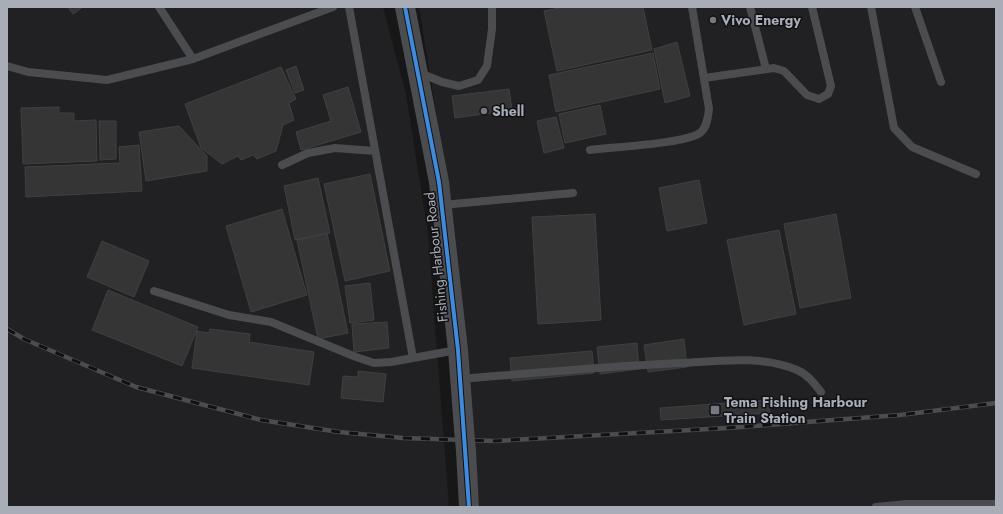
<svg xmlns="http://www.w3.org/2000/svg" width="1003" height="514" viewBox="0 0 1003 514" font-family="Jost,sans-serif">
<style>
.built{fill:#212123}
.building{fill:#353536;stroke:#3f4043}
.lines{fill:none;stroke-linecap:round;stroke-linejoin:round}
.service{stroke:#4b4c50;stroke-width:8}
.tertiary{stroke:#4b4c50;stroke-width:20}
.rail-casing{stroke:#4b4c4f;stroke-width:4.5}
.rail{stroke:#111113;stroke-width:3;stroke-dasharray:9;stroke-linecap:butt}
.tertiary-bridge{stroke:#4b4c50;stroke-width:20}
.cycleway-casing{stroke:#111113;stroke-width:6}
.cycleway{stroke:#408adc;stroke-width:4}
.poi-dot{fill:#757880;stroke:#111113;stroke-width:1.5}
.labels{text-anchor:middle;stroke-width:3;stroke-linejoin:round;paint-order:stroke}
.poi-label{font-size:14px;font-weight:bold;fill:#a8adb8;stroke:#111113;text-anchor:start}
.street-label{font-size:14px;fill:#a8adb8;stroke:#111113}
</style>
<rect width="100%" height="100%" fill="#171717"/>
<!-- built -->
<path class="built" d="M7 7H383L406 94 428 234 449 507H7Z
M419 7H996V507H479L471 390 454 224Z"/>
<!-- building -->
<path class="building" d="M68 7H83L73 14Z
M564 7H643L652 50 557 71 544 11Z
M677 42 690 96 665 103 654 49Z
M653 53 660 89 556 112 549 75Z
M296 66 304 90 295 93 286 70Z
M281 67 296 99 289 103 294 120 283 125 276 151 257 159 253 155 241 160 238 156 222 164 201 148 185 104Z
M348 87 361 132 301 150 296 132 331 121 323 95Z
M509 89 512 110 455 118 452 96Z
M600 105 606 134 565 143 559 114Z
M59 107V113H74V121L96 120 97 161 23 164 21 108Z
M556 117 564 148 544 153 537 121Z
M99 121H116V159L100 160Z
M179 126 207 156V171L146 181 139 132Z
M139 145 142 191 26 197 25 167 120 163 119 147Z
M370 174 390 271 345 281 324 184Z
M318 178 330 233 295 240 284 186Z
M699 180 707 223 667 231 659 188Z
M282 209 307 295 251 312 226 226Z
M595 214 601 320 538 324 532 217Z
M836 214 851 298 800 308 784 224Z
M779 230 796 314 744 325 727 240Z
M327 233 348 333 318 339 297 240Z
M102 241 149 261 134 297 87 277Z
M370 283 374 320 350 323 345 286Z
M108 290 198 327 182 366 92 330Z
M387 322 389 348 354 352 352 324Z
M210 329 250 334 249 342 314 352 309 385 192 368 197 331 209 333Z
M684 339 687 367 648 372 644 345Z
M637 343 639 369 600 374 597 347Z
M592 351 594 373 512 381 510 358Z
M358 371 386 374 383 402 341 398 343 376 358 377Z
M769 400 770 413 661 420 660 408Z"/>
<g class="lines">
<!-- service -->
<path class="service" d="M159 7 193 59
M349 7 413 358
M750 7 766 69
M871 7 894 128 912 147 976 174
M915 7 941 82
M7 66 28 72 107 80 193 59 333 7
M420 73 442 82 459 86 478 80 487 66 492 29V7
M704 78 774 68 784 71 807 95 819 99 828 94 831 86 812 7
M590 150C610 147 688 144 701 132 707 127 708 117 709 109L692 7
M282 165 308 153 335 148 375 151
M442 205 573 193
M154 291 229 315 271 322 356 357 374 363 391 362 457 350
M461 379C534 373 608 366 682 363 719 361 762 355 797 370 807 374 814 383 821 392
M876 507 907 504H996"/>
<!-- tertiary -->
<path class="tertiary" d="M405 7 439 182 458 350 464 429
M466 451 469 507"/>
<defs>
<path id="rail" d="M7 329 24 339 136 387 261 420 339 432 403 438 495 441 727 428 900 415 996 403"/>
</defs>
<!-- rail casing -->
<use href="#rail" class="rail-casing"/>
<!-- rail -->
<use href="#rail" class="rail"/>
<!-- tertiary-bridge -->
<path class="tertiary-bridge" d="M464 429 466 451"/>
<defs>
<path id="cycleway" d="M405 7 439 182 458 350 469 507"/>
</defs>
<!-- cycleway casing -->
<use href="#cycleway" class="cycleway-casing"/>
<!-- cycleway -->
<use href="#cycleway" class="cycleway"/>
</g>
<!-- markers -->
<g class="poi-dot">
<circle cx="713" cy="20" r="4"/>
<circle cx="484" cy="111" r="4"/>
<rect x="710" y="405" width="10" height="10" rx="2"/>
</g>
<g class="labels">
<!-- poi labels -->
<g class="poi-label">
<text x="721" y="25">Vivo Energy</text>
<text x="492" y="116">Shell</text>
<text x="724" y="407">Tema Fishing Harbour<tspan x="724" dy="16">Train Station</tspan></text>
</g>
<!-- street labels -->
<g class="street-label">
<text transform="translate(436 257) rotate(-96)" y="5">Fishing Harbour Road</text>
</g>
</g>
<!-- border -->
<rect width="1003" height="514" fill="none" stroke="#a8adb8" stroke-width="16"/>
</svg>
